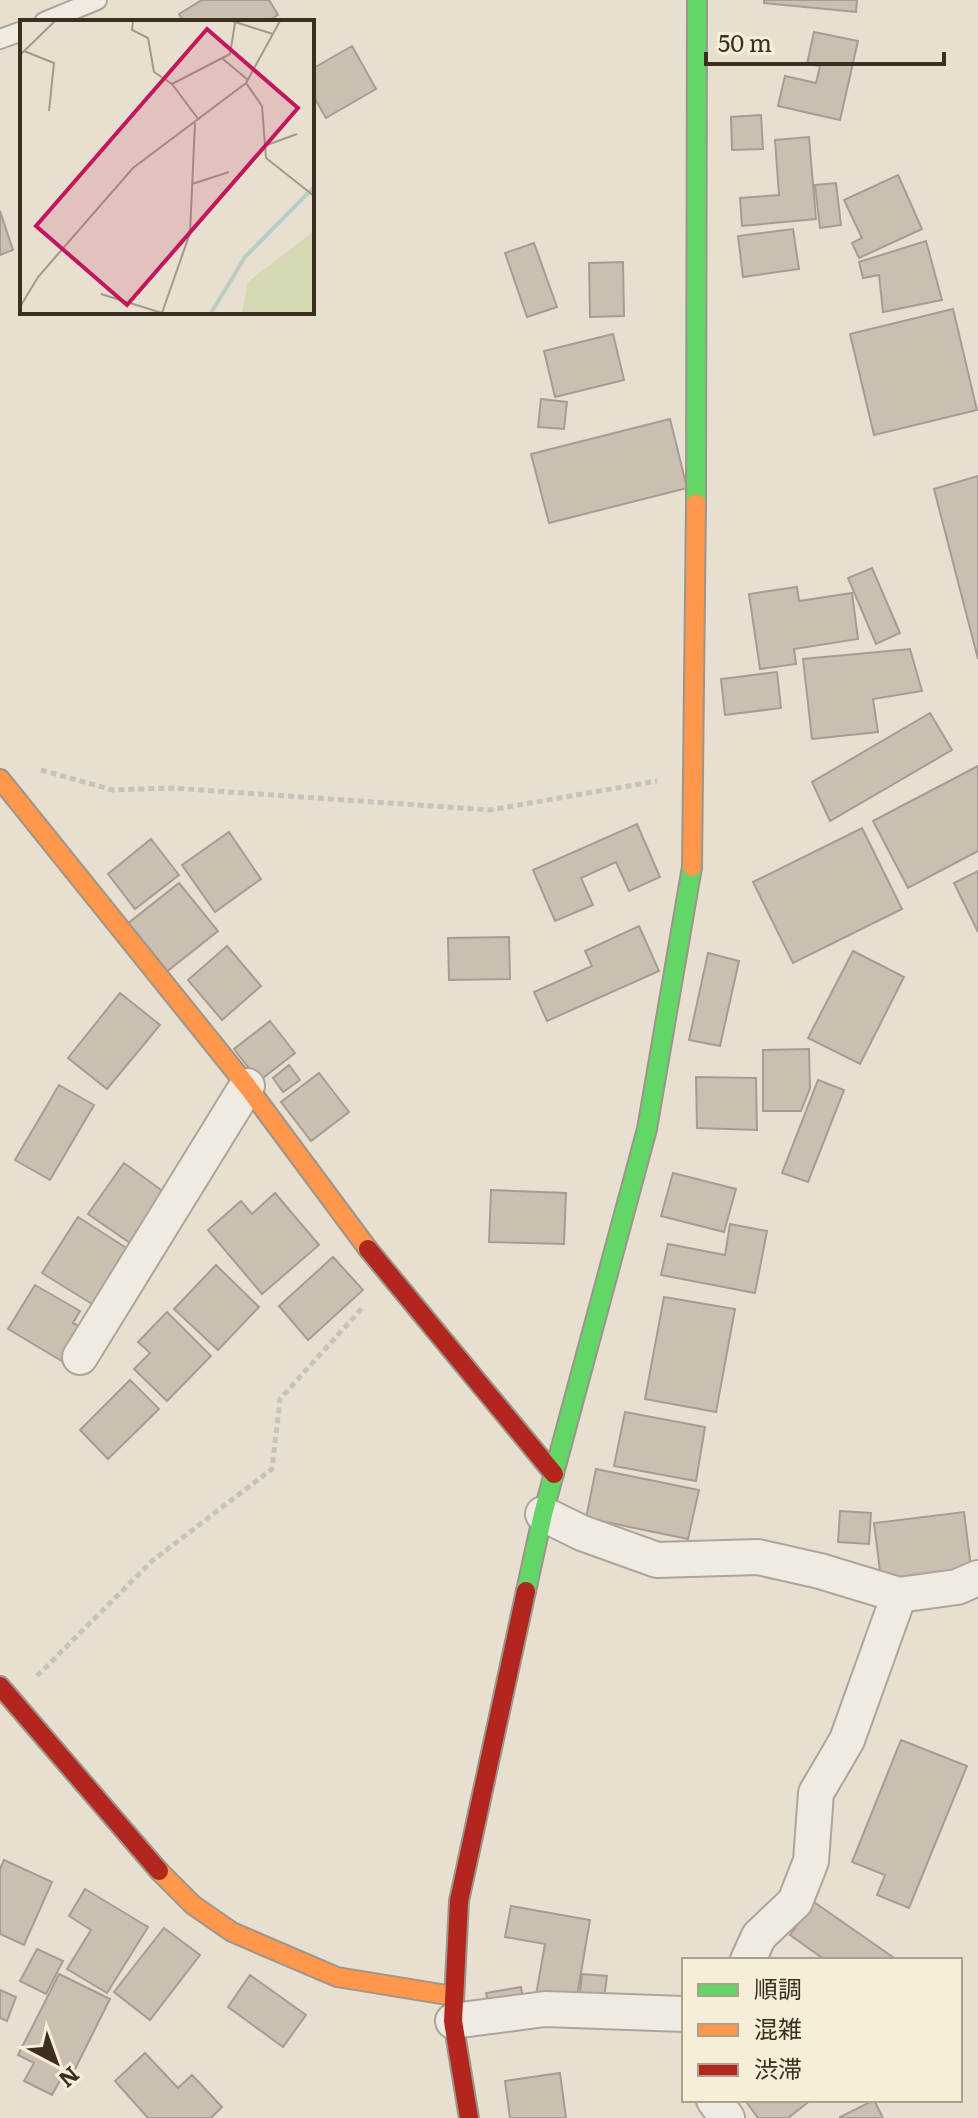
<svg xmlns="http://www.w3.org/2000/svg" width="978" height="2118" viewBox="0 0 978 2118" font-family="Literata,'Noto Sans JP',serif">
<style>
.building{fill:#cbbfb2;stroke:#a89c90;stroke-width:2}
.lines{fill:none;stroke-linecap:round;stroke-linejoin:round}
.lane-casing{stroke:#ada599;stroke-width:22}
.street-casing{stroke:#ada599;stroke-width:38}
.fast-casing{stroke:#9c958a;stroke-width:22}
.slow-casing{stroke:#9c958a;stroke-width:22}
.jam-casing{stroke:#9c958a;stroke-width:22}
.path{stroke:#c8c2b9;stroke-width:5;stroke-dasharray:6 4;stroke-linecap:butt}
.lane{stroke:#efebe3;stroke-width:18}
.street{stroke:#efebe3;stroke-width:34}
.fast{stroke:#63d668;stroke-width:18}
.slow{stroke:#ff974d;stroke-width:18}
.jam{stroke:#b3261e;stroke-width:18}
.inset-river{fill:none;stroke:#bcccc2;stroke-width:4}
.inset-road{fill:none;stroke:#a3998a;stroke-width:2}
.view{fill:#c2185b;fill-opacity:0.15;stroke:#c2185b;stroke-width:4}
.inset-edge{fill:none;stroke:#3d2e20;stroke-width:4}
</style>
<rect width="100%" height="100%" fill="#e7e0d1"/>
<!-- building -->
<path class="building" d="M202 0H269L278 15 266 22H184L179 14Z
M764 0H857L856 12 764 3Z
M814 32 858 41 840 120 778 106 785 76 816 83 820 66 807 64Z
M352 46 376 89 326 118 312 94V69Z
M761 115 763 149 732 150 731 117Z
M809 137 816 219 742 226 740 198 779 195 775 140Z
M898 175 922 229 859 258 852 243 862 238 844 200Z
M836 183 841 225 820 228 815 185Z
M0 211 13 250 0 255Z
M793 229 799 269 743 277 738 236Z
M926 241 942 300 883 312 879 275 863 278 859 262Z
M534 243 557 307 527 317 505 253Z
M623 262 624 316 590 317 589 263Z
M953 309 977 410 874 435 850 334Z
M613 334 624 380 555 397 544 351Z
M541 399 567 402 564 429 538 427Z
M670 419 687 488 549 523 531 454Z
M978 476V659L934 489Z
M872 568 900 633 876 644 848 578Z
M797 587 799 601 852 593 858 639 794 649 796 664 760 669 749 594Z
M910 649 922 691 873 699 878 732 812 739 803 659Z
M777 672 781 708 725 715 721 679Z
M930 713 952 750 830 821 812 782Z
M978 766V851L908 888 873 821Z
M637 824 660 877 629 891 616 862 581 878 593 905 555 921 533 870Z
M862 828 902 909 793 963 753 882Z
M229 832 261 879 215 912 182 865Z
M151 839 179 875 135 909 108 874Z
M978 871V932L954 883Z
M179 883 218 931 165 973 127 924Z
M639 926 659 971 547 1021 534 992 592 966 585 951Z
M509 937 510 979 449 980 448 938Z
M227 946 261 986 222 1020 188 980Z
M853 951 904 977 860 1064 808 1038Z
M708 953 739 961 720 1046 689 1040Z
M120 993 160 1025 107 1089 68 1058Z
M270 1021 295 1053 259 1081 234 1049Z
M809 1049 810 1088 801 1111H763V1050Z
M289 1065 300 1080 283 1092 273 1078Z
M319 1073 349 1112 311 1141 281 1102Z
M696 1077 756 1078 757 1130 697 1128Z
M818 1080 844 1090 808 1182 782 1173Z
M59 1085 94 1105 50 1180 15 1160Z
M124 1163 168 1195 133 1245 88 1214Z
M673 1173 736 1189 724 1232 661 1216Z
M491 1190 566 1193 564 1244 489 1242Z
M275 1193 319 1245 262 1294 208 1230 241 1201 252 1214Z
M78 1217 128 1249 92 1304 42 1273Z
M730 1224 767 1231 755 1293 661 1275 668 1244 725 1255Z
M333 1257 363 1290 308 1340 279 1306Z
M216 1265 259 1307 218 1350 174 1309Z
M35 1285 80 1311 73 1323 90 1332 70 1366 8 1329Z
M664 1297 735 1309 716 1412 645 1399Z
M167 1312 211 1356 167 1401 134 1369 150 1353 138 1342Z
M130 1380 159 1409 108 1459 80 1430Z
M625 1412 705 1427 696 1481 614 1466Z
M596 1469 699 1490 688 1539 586 1518Z
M840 1511 871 1513 869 1544 838 1542Z
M964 1512 971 1568 881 1579 874 1523Z
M901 1740 967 1766 909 1908 877 1895 885 1875 852 1862Z
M4 1860 52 1882 24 1945 0 1934V1869Z
M85 1889 148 1927 107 1993 67 1969 91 1930 69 1916Z
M814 1902 897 1960H825L790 1935Z
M511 1906 590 1920 576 2002 536 1995 545 1944 505 1937Z
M164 1928 200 1955 150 2020 114 1992Z
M37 1949 63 1961 46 1994 20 1981Z
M59 1974 110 1999 69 2081 62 2077 52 2095 24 2081 34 2063 18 2055Z
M582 1974 607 1976 603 2006 579 2003Z
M250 1975 306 2015 283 2047 228 2007Z
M521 1987 524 2004 490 2011 486 1993Z
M0 1990 16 1997 7 2021 0 2018Z
M145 2053 178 2088 192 2075 222 2107 211 2118H148L115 2081Z
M560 2073 566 2118H510L505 2081Z
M751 2100H811L788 2118H758L747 2103Z
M874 2100 883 2118H840V2117Z"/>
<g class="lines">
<defs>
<path id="lane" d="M44 22 97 0
M0 39 22 31"/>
<path id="street" d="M80 1357 247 1086
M543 1514 582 1533 657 1560 758 1557 820 1571 899 1595 957 1587 978 1578
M748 1960 759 1936 795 1902 811 1861 816 1793 847 1740 899 1595
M453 2021 545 2009 684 2014
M714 2100 727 2118"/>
<path id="fast" d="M696 503 697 0
M526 1591 543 1514 647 1129 692 867"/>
<path id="slow" d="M0 779 247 1086 368 1249
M692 867 696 503
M159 1871 193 1905 232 1932 337 1977 453 1996"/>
<path id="jam" d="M368 1249 554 1474
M0 1686 159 1871
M469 2118 453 2021 459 1901 526 1591"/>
</defs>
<!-- lane casing -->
<use href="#lane" class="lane-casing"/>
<!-- street casing -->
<use href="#street" class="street-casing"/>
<!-- fast casing -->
<use href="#fast" class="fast-casing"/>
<!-- slow casing -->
<use href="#slow" class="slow-casing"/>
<!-- jam casing -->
<use href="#jam" class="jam-casing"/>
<!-- path -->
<path class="path" d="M41 770 113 790 172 788 490 810 657 781
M37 1676 152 1561 272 1469 280 1399 364 1306"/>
<!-- lane -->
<use href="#lane" class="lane"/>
<!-- street -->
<use href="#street" class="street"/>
<!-- fast -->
<use href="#fast" class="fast"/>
<!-- slow -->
<use href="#slow" class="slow"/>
<!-- jam -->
<use href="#jam" class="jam"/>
</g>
<!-- overview -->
<g transform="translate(20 20)">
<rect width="294" height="294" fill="#e7e0d1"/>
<path d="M294 211V293H222L228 262Z" fill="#d6d7b3"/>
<path class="inset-river" d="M191 293 225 237 294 167"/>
<path class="inset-road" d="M113 1 112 10 128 18 134 52 152 64 179 100M212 1 253 14M4 31 34 43 29 91M0 35 35 1M203 39 228 60M226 63 242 86 246 138 294 176M152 64 210 34 215 3M244 126 277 114M172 164 209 152M81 274 142 293M0 287 18 257 113 148 226 63 260 1M142 293 170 213 175 103"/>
<path class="view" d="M187 9 278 88 107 285 16 206Z"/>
<rect width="294" height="294" class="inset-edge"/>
</g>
<!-- legend -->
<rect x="682" y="1958" width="280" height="144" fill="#f7eed8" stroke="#ada18e" stroke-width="2"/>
<rect x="698" y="1984" width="40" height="12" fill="#63d668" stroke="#ada18e" stroke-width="2"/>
<text x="754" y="1998" font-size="24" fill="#3d2e20">順調</text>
<rect x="698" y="2024" width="40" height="12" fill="#ff974d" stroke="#ada18e" stroke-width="2"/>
<text x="754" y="2038" font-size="24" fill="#3d2e20">混雑</text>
<rect x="698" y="2064" width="40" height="12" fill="#b3261e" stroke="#ada18e" stroke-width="2"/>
<text x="754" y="2078" font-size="24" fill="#3d2e20">渋滞</text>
<!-- north arrow -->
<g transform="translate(56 2062) rotate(139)" stroke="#f7eed8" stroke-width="6" paint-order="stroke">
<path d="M0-6L14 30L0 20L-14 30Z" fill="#3d2e20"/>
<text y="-12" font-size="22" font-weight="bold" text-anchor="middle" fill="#3d2e20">N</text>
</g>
<!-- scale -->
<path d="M706 52v12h238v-12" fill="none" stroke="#3d2e20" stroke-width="4"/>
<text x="718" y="52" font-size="24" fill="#3d2e20" stroke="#f7eed8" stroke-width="6" paint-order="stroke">50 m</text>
</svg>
